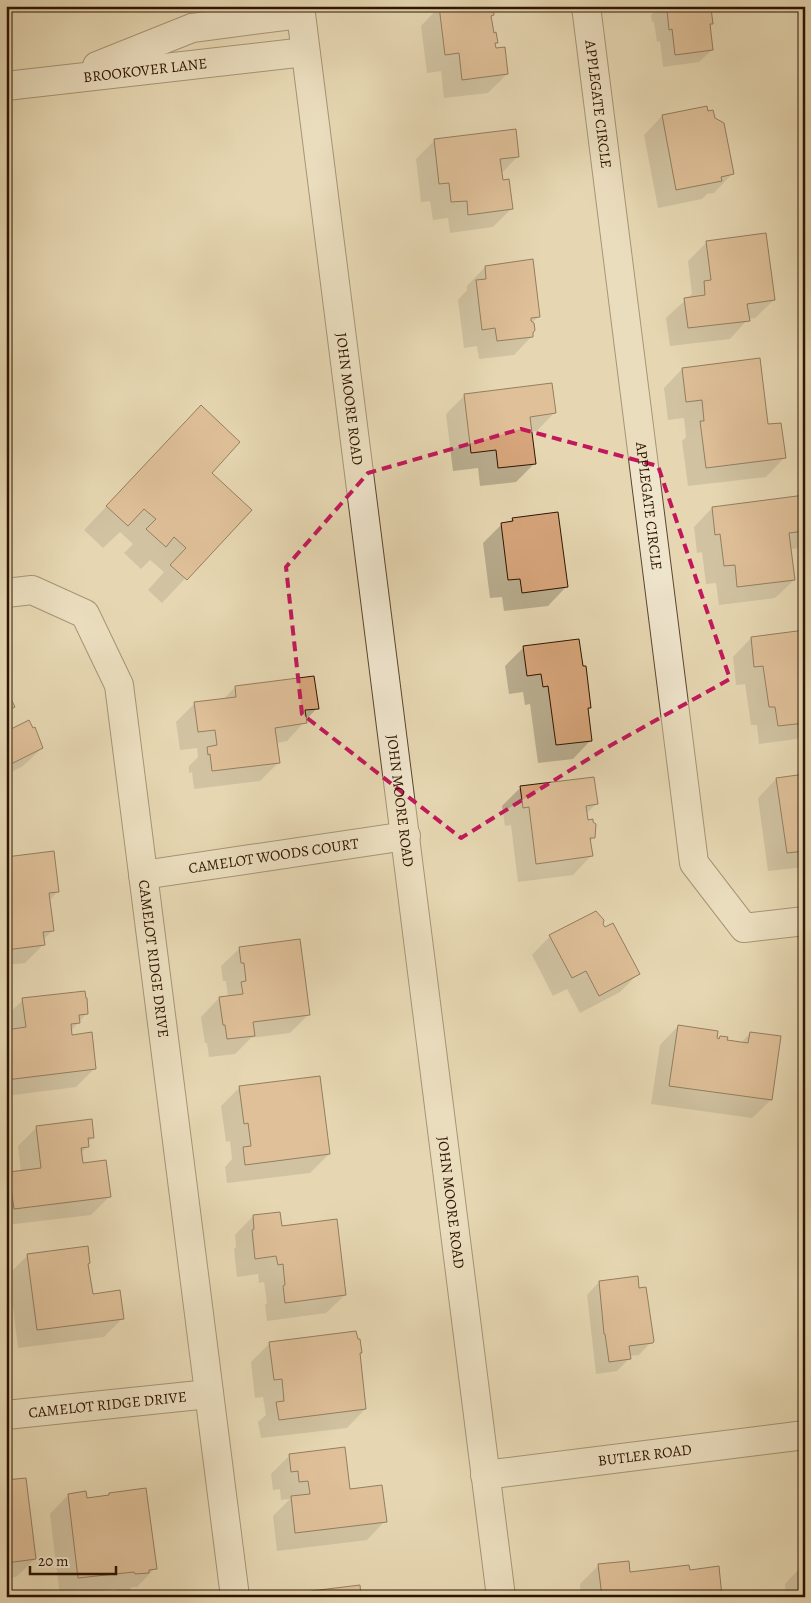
<svg xmlns="http://www.w3.org/2000/svg" width="811" height="1603" viewBox="0 0 811 1603" font-family="Alegreya,serif">
<style>
.shadow{fill:#0003}
.building{fill:#d7a57b;stroke:#2e1400}
.lines{fill:none;stroke-linecap:round;stroke-linejoin:round}
.minor-casing{stroke:#5c452c;stroke-width:30}
.minor{stroke:#efe5cd;stroke-width:28}
.marked{fill:none;stroke:#c2185b;stroke-width:4;stroke-dasharray:10 6;stroke-linejoin:round}
.labels{text-anchor:middle;stroke-width:4;stroke-linejoin:round;paint-order:stroke}
.street-label{font-size:15px;fill:#2e1400;stroke:#efe5cd}
</style>
<rect width="100%" height="100%" fill="#e6d7b2"/>
<filter id="stains"><feTurbulence type="fractalNoise" baseFrequency=".004" numOctaves="4"/><feColorMatrix values="0 0 0 0 .2 0 0 0 0 .09 0 0 0 0 .02 0 0 0 .5 -.17"/></filter>
<radialGradient id="worn" r=".72"><stop offset=".6" stop-color="#630" stop-opacity="0"/><stop offset="1" stop-color="#630" stop-opacity=".3"/></radialGradient>
<!-- shadow -->
<path class="shadow" d="M655 6H706L711 23 709 26 712 50 699 62 663 67 660 41 657 42 654 22H652L651 15 656 10Z
M439 7 493 15 490 18 492 34 496 42 494 45 507 74 488 93 444 98 441 71 427 73 421 26Z
M662 116 732 174 714 193 707 194 702 199 658 208 644 135Z
M434 141 518 156 501 174 511 209 493 227 450 233 448 218 433 220 430 201 421 202 416 159Z
M707 242 774 300 755 318 748 319 730 339 670 346 666 318 692 294 688 261Z
M485 267 539 316 533 322 532 336 514 355 479 359 477 346 464 348 458 300 467 290V286Z
M682 369 767 426 784 458 766 477 688 486 682 441 686 437 684 418 668 420 664 388Z
M464 396 555 412 537 431 531 432 535 463 516 482 480 486 478 468 453 471 446 414Z
M201 407 210 473 250 510 162 603 148 590 164 572 150 560 141 569 124 553 133 544 120 532 103 548 84 530Z
M805 497V544L801 548 790 549 794 580 775 598 719 605 716 583 706 584 702 552 697 553 694 527 712 508Z
M513 519 566 587 548 606 504 611 502 597 490 598 483 543 502 524 509 523Z
M805 634V732L797 739 759 744 757 725H751L745 684 736 685 733 657 751 638Z
M524 647 590 707 587 709 591 740 573 759 538 763 530 704 525 705 523 692 509 694 505 666Z
M235 687 317 708 287 741 276 743 279 762 260 781 194 789 192 772 189 773V766L198 757 197 748 180 750 176 722 195 703 223 700Z
M6 727 9 732 42 748 23 766 6 775Z
M805 776V867L768 871 758 798 776 779Z
M521 787 596 804 586 814 594 837 589 842 591 856 573 875 518 882 511 825 505 826 502 806Z
M6 858 58 891 49 901 53 930 43 940 44 944 25 963 6 965Z
M602 924 638 974 620 992 580 1013 567 989 553 996 532 955 550 936Z
M240 948 309 1014 290 1033 251 1038 235 1054 209 1057 207 1043H205L201 1017 219 998 228 997 226 981H223L221 966Z
M23 1000 87 1013 71 1031V1036L95 1068 76 1087 6 1096V1016Z
M678 1026 715 1040 720 1037 726 1041 741 1043 750 1033 771 1100 752 1118 651 1104 660 1045Z
M240 1087 329 1154 310 1173 227 1183 225 1167 232 1159 230 1141 226 1142 221 1106Z
M91 1120 93 1137 87 1143V1147L80 1154 82 1164 110 1196 91 1215 6 1225V1177L10 1173 21 1172 18 1146 36 1128Z
M253 1216 345 1295 326 1313 267 1321 265 1305 267 1303 264 1282 259 1283 258 1274 237 1277 234 1249 236 1247 235 1235Z
M28 1255 89 1263 87 1265 92 1295 123 1318 104 1337 18 1348 9 1274Z
M599 1282 638 1289 652 1341 639 1355 629 1356 630 1358 617 1371 596 1374 587 1295Z
M270 1343 361 1353 358 1355 365 1409 347 1428 261 1438 258 1422 266 1415 263 1397 255 1398 251 1362Z
M290 1455 349 1490 385 1521 367 1540 277 1551 273 1516 290 1499 281 1500 280 1489 273 1490 271 1474Z
M6 1481 35 1559 16 1577 6 1578Z
M109 1494 155 1568 137 1587H132L129 1591 116 1592V1589L60 1596 50 1514 68 1495 86 1499 107 1497Z
M628 1562 629 1573 689 1571 721 1597H581L580 1584 598 1566Z
M803 1565H805V1597H786L785 1584Z"/>
<!-- building -->
<path class="building" d="M439 6H493L494 15 491 16 494 33 496 32 498 43H495L496 48 505 47 508 74 462 80 459 53 445 55Z
M664 6H708V8H711L713 24H710L713 50 675 55 672 29 669 30 667 10H664Z
M707 106 708 111 713 110 715 118 724 123 734 174 721 177 722 181 676 190 662 115Z
M516 129 519 157 500 159 503 180 509 179 513 209 468 215 467 201 451 202 449 183 439 184 434 139Z
M766 233 775 300 747 304 750 321 688 328 684 298 705 295 704 281 711 280 706 241Z
M533 259 540 317 531 318V321L534 323 535 330 533 333V337L497 341 495 328 482 330 476 280 486 279 485 266Z
M760 358 768 424 781 423 786 458 706 468 700 421H704L702 400 686 402 682 368Z
M552 383 556 413 530 417 536 464 498 468 496 450 471 453 464 394Z
M201 405 240 442 212 473 252 510 187 580 170 565 186 548 174 537 166 547 146 529 156 519 144 509 128 526 106 506Z
M805 495V531L789 533 795 580 737 587 735 565 724 566 720 534 715 535 712 507Z
M558 512 568 587 522 593 520 579 508 580 501 523 513 521 512 518Z
M805 630V723L778 726 775 707H769L763 666 754 667 751 637Z
M579 639 583 666H586L591 708H588L592 741 556 745 548 686 543 687 541 674 527 676 523 646Z
M314 676 319 709 305 710 307 723 275 728 280 763 212 771 210 754 208 755 207 747 217 745 215 730 198 732 194 702 236 697 235 686Z
M6 695 9 700 11 699 15 707 6 712Z
M29 720 33 728 35 727 43 748 7 766 6 724 9 730Z
M805 774V851L787 853 776 778Z
M594 777 598 804 586 806 588 820 593 819V822L596 824 595 838H590L593 856 536 864 529 807 523 808 520 786Z
M54 851 59 892 49 893 54 931 43 932 45 945 6 950V857Z
M596 911 604 920 603 924 605 927 613 923 640 974 599 996 586 971 572 978 549 935Z
M300 939 310 1015 253 1022 255 1036 227 1039 225 1025H223L219 997 243 994 241 982 246 981 244 963H241L239 947Z
M85 991 86 998H87L88 1014 79 1015 80 1023 71 1024 72 1035 92 1032 96 1069 6 1080V1030L26 1027 22 998Z
M678 1025 718 1031 717 1038 719 1039 720 1036 728 1037 727 1040 748 1043 750 1032 781 1036 772 1100 669 1086Z
M320 1076 330 1154 245 1165 243 1147 251 1146 248 1123 244 1124 239 1086Z
M92 1119 94 1138H88L89 1147 81 1148 83 1163 106 1160 111 1197 14 1209 9 1172 41 1168 36 1126Z
M280 1212 282 1226 337 1219 346 1295 285 1303 283 1286 285 1285 283 1264 278 1265 276 1256 255 1259 252 1230 254 1229 253 1215Z
M88 1246 90 1263 88 1264 93 1294 120 1290 124 1319 37 1330 27 1254Z
M638 1276 639 1288 646 1287 654 1341 653 1343 629 1346 631 1359 609 1362 605 1334H604L599 1281Z
M356 1331 358 1339H360L362 1353H360L366 1409 279 1420 276 1402 284 1401 282 1379 274 1380 269 1342Z
M345 1447 350 1489 382 1485 387 1522 295 1533 291 1496 310 1494 308 1481 299 1482 298 1471 291 1472 289 1454Z
M26 1478 36 1559 6 1563V1480Z
M146 1488 157 1569 149 1570V1573L135 1574 134 1572 78 1578 68 1494 86 1491 87 1498 109 1495V1493Z
M629 1561 630 1572 689 1565 690 1570 719 1566 722 1597H629V1593L602 1597 598 1564Z
M360 1585 361 1597H312L311 1591Z"/>
<g class="lines">
<defs>
<g id="minor">
<path id="s1" d="M300 6 501 1597"/>
<path id="s2" d="M586 6 694 863 744 928 805 921"/>
<path d="M97 66 192 28 300 14"/>
<path id="s3" d="M6 86 305 52"/>
<path id="s4" d="M6 593 32 590 85 614 119 685 235 1597"/>
<path id="s5" d="M143 875 406 836"/>
<path id="s6" d="M6 1415 209 1394"/>
<path id="s7" d="M485 1475 805 1435"/>
</g>
</defs>
<!-- minor casing -->
<use href="#minor" class="minor-casing"/>
<!-- minor -->
<use href="#minor" class="minor"/>
</g>
<!-- marked area -->
<path d="M0 0H811V1603H0ZM521 429 658 466 730 679 606 748 461 838 302 714 286 567 368 473Z" fill="#e6d7b2" fill-opacity=".55" fill-rule="evenodd"/>
<path class="marked" d="M521 429 658 466 730 679 606 748 461 838 302 714 286 567 368 473Z"/>
<g class="labels">
<!-- street labels -->
<g class="street-label">
<text dy="5" stroke="none"><textPath href="#s3" startOffset="140">BROOKOVER LANE</textPath></text>
<text dy="5" stroke="none"><textPath href="#s2" startOffset="99">APPLEGATE CIRCLE</textPath></text>
<text dy="5" stroke="none"><textPath href="#s1" startOffset="396">JOHN MOORE ROAD</textPath></text>
<text dy="5" stroke="none"><textPath href="#s2" startOffset="504">APPLEGATE CIRCLE</textPath></text>
<text dy="5" stroke="none"><textPath href="#s1" startOffset="801">JOHN MOORE ROAD</textPath></text>
<text dy="5" stroke="none"><textPath href="#s5" startOffset="132">CAMELOT WOODS COURT</textPath></text>
<text dy="5" stroke="none"><textPath href="#s4" startOffset="439">CAMELOT RIDGE DRIVE</textPath></text>
<text dy="5" stroke="none"><textPath href="#s1" startOffset="1206">JOHN MOORE ROAD</textPath></text>
<text dy="5" stroke="none"><textPath href="#s6" startOffset="102">CAMELOT RIDGE DRIVE</textPath></text>
<text dy="5" stroke="none"><textPath href="#s7" startOffset="161">BUTLER ROAD</textPath></text>
</g>
</g>
<!-- margin -->
<rect width="811" height="1603" fill="none" stroke="#e6d7b2" stroke-width="25"/>
<rect x="8" y="8" width="796" height="1588" fill="none" stroke="#2e1400" stroke-width="2.5"/>
<rect x="12" y="12" width="786" height="1578" fill="none" stroke="#2e1400"/>
<!-- scale -->
<path d="M30 1566v8h86v-8" fill="none" stroke="#2e1400" stroke-width="2.5"/>
<text x="38" y="1566" font-size="15" fill="#2e1400" stroke="#efe5cd" stroke-width="4" paint-order="stroke">20 m</text>
<rect width="100%" height="100%" filter="url(#stains)"/>
<rect width="100%" height="100%" fill="url(#worn)"/>
</svg>
